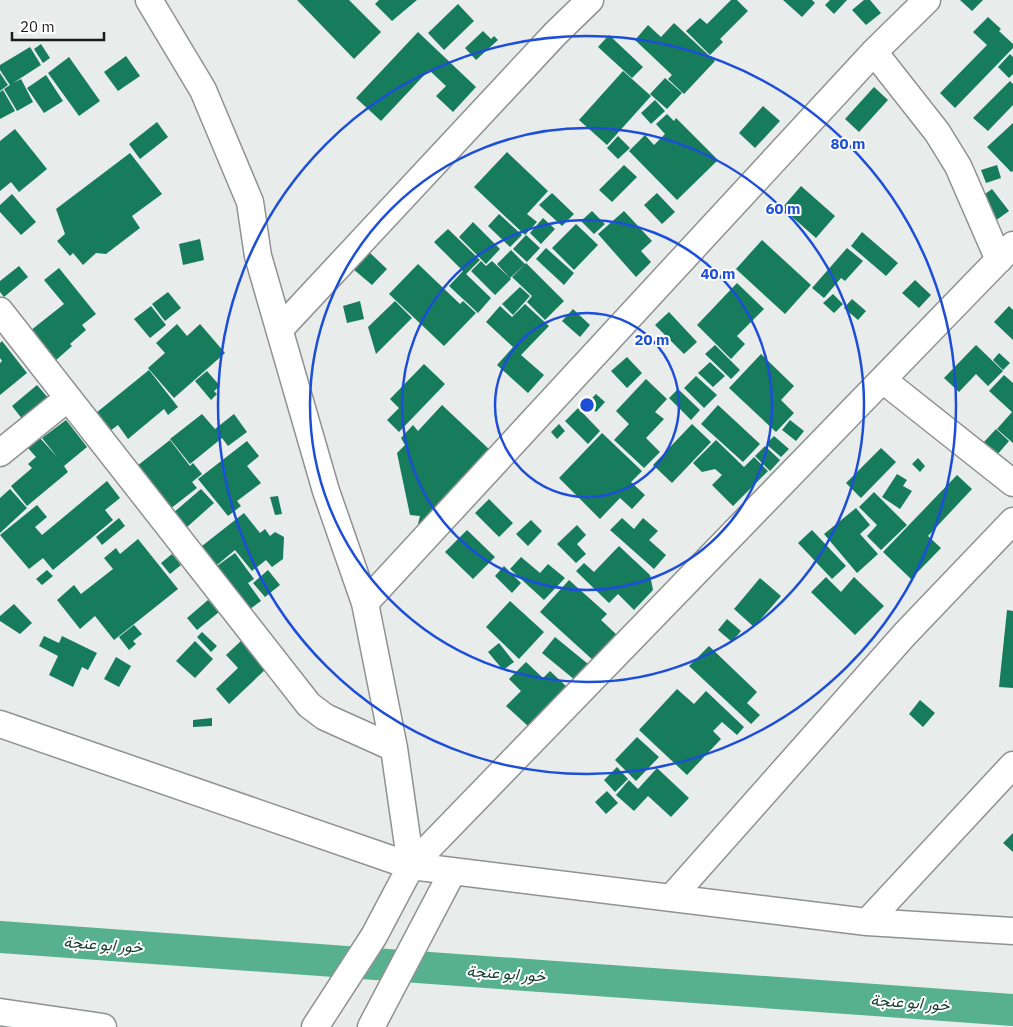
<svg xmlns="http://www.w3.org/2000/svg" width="1013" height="1027" viewBox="0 0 1013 1027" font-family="'IBM Plex Sans',Vazirmatn,sans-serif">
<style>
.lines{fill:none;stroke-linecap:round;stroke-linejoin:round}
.canal{stroke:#57b18f;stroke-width:32}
.building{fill:#167c5c}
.street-casing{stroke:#8f9290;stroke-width:29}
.street{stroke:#fff;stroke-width:26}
.ring{fill:none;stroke:#1d4ed8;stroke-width:2.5}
.labels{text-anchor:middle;stroke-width:4;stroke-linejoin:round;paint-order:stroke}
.water-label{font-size:16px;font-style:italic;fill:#163f30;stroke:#fff}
.centre{fill:#1d4ed8;stroke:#fff;stroke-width:2.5}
.ring-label{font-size:15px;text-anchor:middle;font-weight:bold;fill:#1d4ed8;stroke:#fff;stroke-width:4;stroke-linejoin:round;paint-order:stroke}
</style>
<rect width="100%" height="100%" fill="#e8ecea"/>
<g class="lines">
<!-- canal -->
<path class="canal" d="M0 937 1013 1010"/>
</g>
<!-- building -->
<path class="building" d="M297 0H349L381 32 354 59Z
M379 0H417L392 21 375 4Z
M731 0H737L748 11 720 39 723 42 710 55 686 31 700 18 707 24Z
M783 0H812L815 3 802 17Z
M830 0H847L834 14 825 5Z
M864 0H870L881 13 866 25 852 10Z
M960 0H983L972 11Z
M458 4 474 21 444 50 428 33Z
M988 17 1001 29 999 31 1013 44V48L955 108 940 93 987 45 973 32Z
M674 23 715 61 684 94 668 79 672 75 635 40 648 25 661 37Z
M483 31 491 39 494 36 498 40 476 60 465 48Z
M418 32 476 87 453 112 436 96 446 86 429 70 381 121 356 98Z
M609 35 643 67 632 78 598 47Z
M41 44 50 58 43 63 34 49Z
M30 47 41 65 13 83 21 79 33 102 17 111 4 89 10 85 0 70V65Z
M1010 54 1013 57V74L1009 78 998 67Z
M126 56 140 76 118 91 104 72Z
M69 57 100 101 79 116 48 73Z
M623 71 651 96 607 145 579 120Z
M0 73 8 85 0 91Z
M46 75 63 101 44 113 27 88Z
M665 78 682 93 667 109 650 94Z
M1010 81 1013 84V105L988 131 973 118Z
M874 87 888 100 859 132 845 119Z
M3 90 15 111 0 119V92Z
M655 100 665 111 651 124 641 113Z
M763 106 780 121 755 148 739 133Z
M667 114 674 121 676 118 718 160 677 200 629 151 645 135 654 145 665 134 656 124Z
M157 122 168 137 140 159 129 144Z
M1013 123V171L1011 172 987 147Z
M15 129 47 169 19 192 11 182 0 191V141Z
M618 136 630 148 618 159 607 148Z
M507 152 548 191 527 214 537 222 525 235 474 187Z
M130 153 162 194 132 216 140 228 106 254 96 253 83 265 73 253 70 256 57 241 65 234 56 209Z
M624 165 637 177 612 202 599 190Z
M997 165 1001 178 986 183 981 170Z
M801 186 835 216 816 238 782 208Z
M992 189 1009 211 995 221 978 199Z
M552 193 574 214 562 226 539 205Z
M657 193 675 212 662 224 644 205Z
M12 194 36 222 21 235 0 212V205Z
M592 211 605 224 594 234 581 221Z
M624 211 652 241 641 251 651 262 636 277 598 234Z
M499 214 522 235 510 247 488 226Z
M543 218 555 229 541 244 530 233Z
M473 222 500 249 486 264 459 237Z
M576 224 598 245 574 270 552 248Z
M448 229 480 260 466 274 491 298 478 313 449 286 463 271 434 242Z
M862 232 898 263 886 276 851 246Z
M526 235 540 248 527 262 513 249Z
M200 239 204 260 183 265 179 244Z
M762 240 811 285 785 314 736 269Z
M546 248 574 273 564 285 536 259Z
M847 248 863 261 845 281 841 278 824 298 812 288Z
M511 250 525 264 510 278 497 264Z
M369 252 387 269 372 285 353 269Z
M481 261 486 266 492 261 511 279 495 295 471 271Z
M526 263 564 301 545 320 527 302 532 296 512 277Z
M418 264 460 304 463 301 476 313 444 346 389 294Z
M19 266 28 277 4 297 0 292V281Z
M59 268 96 314 82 325 86 330 70 344 72 346 55 361 30 331 64 304 44 280Z
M915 280 931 295 919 308 902 293Z
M737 283 764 309 737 336 745 344 731 359 697 325Z
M520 287 530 296 513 315 502 304Z
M168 292 181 308 165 321 152 304Z
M833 294 843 304 834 313 823 303Z
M852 299 866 311 858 320 844 308Z
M360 301 364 319 347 323 343 306Z
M395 301 412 318 376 354 368 327Z
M525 304 549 326 521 355 544 375 528 393 497 365 513 347 486 322 500 306 512 317Z
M151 306 166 325 150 338 134 319Z
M1009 306 1013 310V340L994 322Z
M573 309 590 325 580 337 562 321Z
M669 312 697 342 684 354 655 325Z
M177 324 187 336 200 324 225 353 174 398 148 368 165 353 156 343Z
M2 341 27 373 0 395V363L2 361 0 358V343Z
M715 345 740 370 731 379 705 354Z
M976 345 1003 371 988 386 976 374 959 392 944 378Z
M999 353 1010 363 1003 370 993 360Z
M761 354 794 386 781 400 794 413 776 432 729 388Z
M627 357 642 373 627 388 611 371Z
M710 362 725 376 713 387 698 373Z
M424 364 445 384 399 432 387 420 399 408 390 399Z
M149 370 178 407 168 415 164 409 128 439 118 425 110 431 96 413Z
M207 371 220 386 214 391 217 394 211 400 195 381Z
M1004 375 1013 383V443L997 429 1012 412 989 391Z
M696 376 717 395 704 408 684 388Z
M646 379 667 399 655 412 664 419 646 438 660 452 644 468 614 440 629 424 616 411Z
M37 385 49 399 23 420 12 406Z
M678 389 700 410 691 420 669 398Z
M596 394 605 402 596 412 587 403Z
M442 405 491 451 427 526 418 524 420 516 410 515 397 453 405 445 401 438 413 425 418 431Z
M718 405 760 444 743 462 701 424Z
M578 408 600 431 588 444 565 421Z
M202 414 215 429 234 414 247 432 228 446 222 438 190 464 170 439Z
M66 420 87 447 64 466 68 472 27 506 11 486 32 468 28 464 36 457 28 448 40 438 58 458 42 438Z
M790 420 804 431 796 441 782 430Z
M559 424 565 431 557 439 551 432Z
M692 424 711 442 672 483 653 465Z
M996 429 1009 441 997 455 983 443Z
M602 433 642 471 631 482 645 495 632 509 620 498 600 519 559 478Z
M774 436 789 449 781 457 766 444Z
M170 440 190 466 193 463 202 474 192 482 197 488 170 509 137 466Z
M716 440 744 467 754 457 768 471 733 506 712 485 722 475 715 469 702 472 693 463Z
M247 441 259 456 247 466 261 483 237 501 241 506 228 516 198 479Z
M765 446 780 460 770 471 755 456Z
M881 448 896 462 861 498 846 483Z
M918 458 925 466 920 472 912 464Z
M897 474 907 480 903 486 912 491 900 509 882 497Z
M957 475 972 489 928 536 941 548 911 579 883 552Z
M107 481 120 498 105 510 113 520 53 570 43 558 29 569 0 535 37 505 47 517 35 527 42 535Z
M10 489 27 508 0 533V498Z
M201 489 214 503 186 528 173 513Z
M874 492 907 525 881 550 867 536 877 525 859 507Z
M278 496 282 514 275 515 270 497Z
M489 499 513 523 499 537 475 513Z
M856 508 870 525 860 534 878 554 857 573 824 534Z
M244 513 260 533 265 529 270 536 275 532 284 537 283 559 272 567 266 560 252 571 235 550 217 565 202 546Z
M119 518 125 526 102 545 96 537Z
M622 518 634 529 643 518 658 531 649 540 666 555 654 569 610 530Z
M531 520 542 531 528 546 516 534Z
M577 525 586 535 577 544 586 554 576 563 557 544Z
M467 530 495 557 473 579 445 552Z
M812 530 846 566 832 579 798 543Z
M138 539 178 589 114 640 95 616 80 629 57 600 74 585 81 594 113 569 104 558 116 548 120 554Z
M619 546 650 575 653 590 634 610 618 594 609 603 576 571 584 563 594 572Z
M235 553 254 579 248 583 261 601 250 609 217 566Z
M172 554 181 565 170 574 161 563Z
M521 557 540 573 548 564 565 578 544 600 510 569Z
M504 566 521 583 512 593 495 576Z
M47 570 53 576 42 585 36 579Z
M268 570 280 585 265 597 253 583Z
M826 577 841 592 854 577 884 606 855 635 811 592Z
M760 578 781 596 754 627 734 609Z
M569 580 607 614 601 620 617 635 594 661 540 612Z
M208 600 219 612 197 630 187 618Z
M510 601 544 632 519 659 486 627Z
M14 604 32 623 20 634 0 621V616Z
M1007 610 1013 611V688L999 687Z
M727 619 741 631 732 642 718 630Z
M134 625 142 634 133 641 136 644 129 650 119 637Z
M202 632 217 646 211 652 197 637Z
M44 636 59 643 62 636 97 653 88 670 82 667 73 687 49 675 58 656 39 646Z
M555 637 588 664 575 680 542 653Z
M242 640 268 667 229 704 216 689 238 668 226 655Z
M195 641 213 659 195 678 176 661Z
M499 643 514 662 503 670 488 652Z
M709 646 757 692 747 703 760 715 751 724 689 666Z
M116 657 131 666 119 687 104 679Z
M526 662 543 678 550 671 567 687 529 727 506 706 521 691 509 679Z
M677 689 694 704 706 691 744 727 737 735 722 722 713 731 721 739 687 775 639 730Z
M920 700 935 713 923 727 909 714Z
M212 718V726L193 727V720Z
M637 737 659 757 636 781 615 760Z
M617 767 628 779 615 792 604 780Z
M657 768 689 798 671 817 648 796 634 811 616 795 629 780 638 789Z
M607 791 618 803 606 814 595 802Z
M1013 833V852L1003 843Z"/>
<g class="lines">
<defs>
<path id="street" d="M149 0 203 90 250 202 258 256 326 491 365 603
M874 52 937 132 958 166 999 260
M0 311 309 705 325 717 394 748 411 866
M280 329 555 34 590 0
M883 380 1013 483
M0 453 68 398
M0 724 411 866 867 922 1013 931
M394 748 365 603 874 52 927 0
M671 898 905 634 1013 521
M867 922 1013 765
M0 1012 103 1027
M315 1027 374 936 411 866 1013 245
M371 1027 453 871"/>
</defs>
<!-- street casing -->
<use href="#street" class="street-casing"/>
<!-- street -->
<use href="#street" class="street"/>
</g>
<!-- distance rings -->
<g class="ring">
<circle cx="587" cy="405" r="92"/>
<circle cx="587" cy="405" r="185"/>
<circle cx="587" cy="405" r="277"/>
<circle cx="587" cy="405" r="369"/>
</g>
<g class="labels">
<!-- water labels -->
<g class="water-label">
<text transform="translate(103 944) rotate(4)" y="6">خور ابو عنجة</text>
<text transform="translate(506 973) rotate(4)" y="6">خور ابو عنجة</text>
<text transform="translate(910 1002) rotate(4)" y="6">خور ابو عنجة</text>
</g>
</g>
<circle cx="587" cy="405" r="8" class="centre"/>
<g class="ring-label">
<text x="848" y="149">80 m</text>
<text x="783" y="214">60 m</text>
<text x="718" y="279">40 m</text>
<text x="652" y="345">20 m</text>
</g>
<!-- scale -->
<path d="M12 32v8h92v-8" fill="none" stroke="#1a1c1b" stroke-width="2.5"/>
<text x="20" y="32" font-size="15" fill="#1a1c1b" stroke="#ffffff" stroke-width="4" paint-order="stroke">20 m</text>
</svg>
